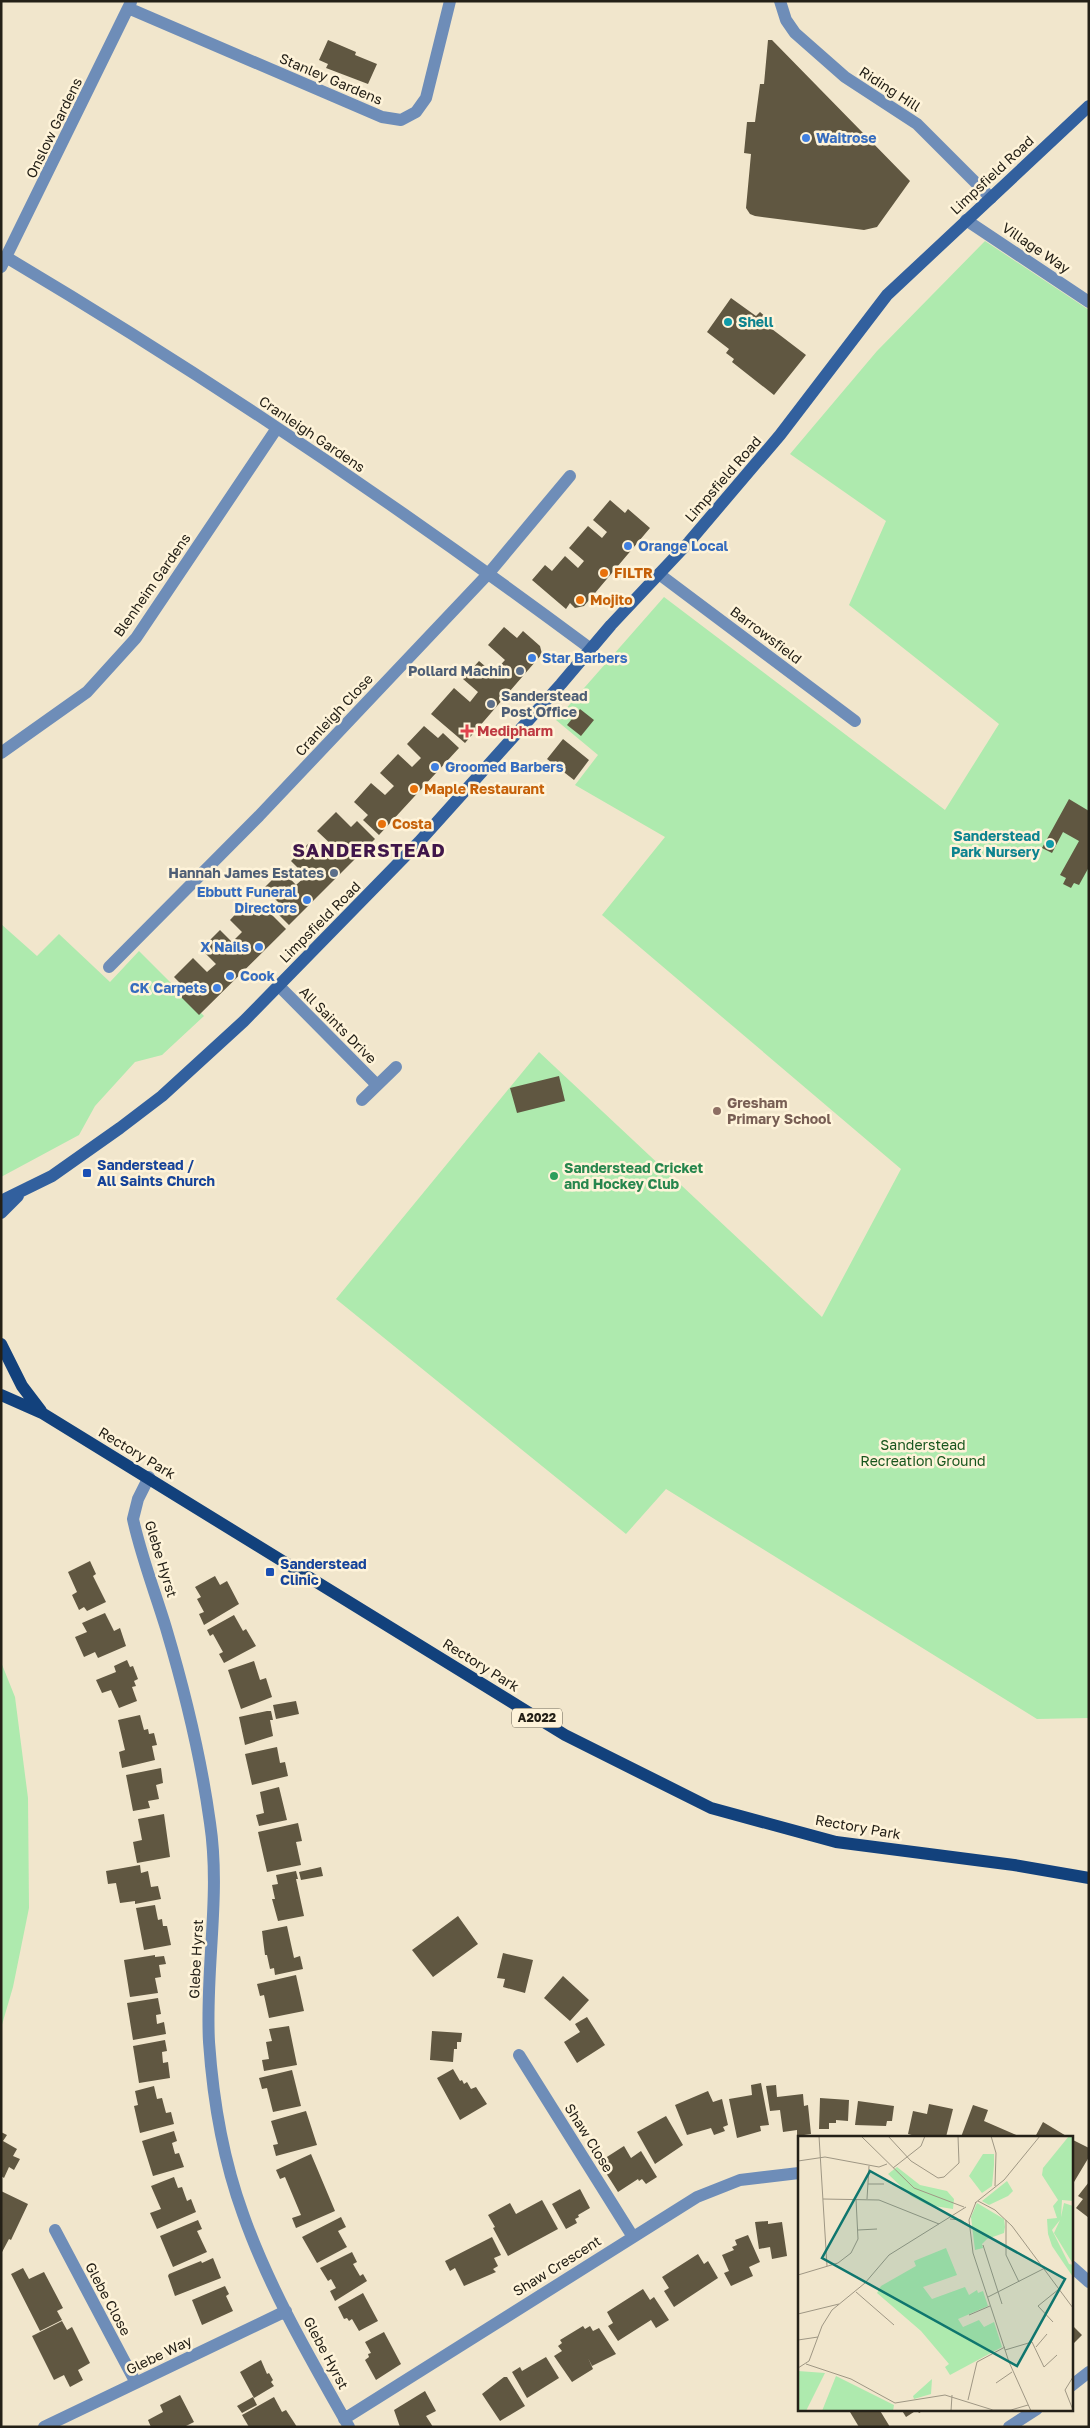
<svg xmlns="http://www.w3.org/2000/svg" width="1090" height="2428" viewBox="0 0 1090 2428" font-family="'Golos Text',sans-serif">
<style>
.green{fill:#aeeaae}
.building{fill:#605741}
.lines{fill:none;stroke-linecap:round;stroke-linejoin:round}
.street{stroke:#6e8db8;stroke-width:12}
.secondary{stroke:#32609e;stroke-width:12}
.primary{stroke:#12417c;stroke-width:12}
.shop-dot{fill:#3f7fe0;stroke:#fef3d9;stroke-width:2}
.culture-dot{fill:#0f9aa8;stroke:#fef3d9;stroke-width:2}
.food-dot{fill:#e8710a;stroke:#fef3d9;stroke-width:2}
.service-dot{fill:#5c6f8a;stroke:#fef3d9;stroke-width:2}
.health-dot{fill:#e0444e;stroke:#fef3d9;stroke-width:2}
.education-dot{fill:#8d6e63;stroke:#fef3d9;stroke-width:2}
.transit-dot{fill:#1a4fb4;stroke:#fef3d9;stroke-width:2}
.leisure-dot{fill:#2e9e5b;stroke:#fef3d9;stroke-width:2}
.labels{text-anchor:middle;stroke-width:5;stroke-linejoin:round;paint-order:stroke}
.shield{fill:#fef3d9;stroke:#655f51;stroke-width:1}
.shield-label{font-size:12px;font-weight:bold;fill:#242017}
.street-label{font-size:14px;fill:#242017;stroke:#fef3d9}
.shop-label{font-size:14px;font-weight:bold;fill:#366cbe;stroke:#fef3d9;text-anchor:start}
.culture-label{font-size:14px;font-weight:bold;fill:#0d838f;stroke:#fef3d9;text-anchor:start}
.food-label{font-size:14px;font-weight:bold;fill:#c56008;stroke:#fef3d9;text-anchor:start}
.service-label{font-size:14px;font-weight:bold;fill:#4e5e75;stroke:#fef3d9;text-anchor:end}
.health-label{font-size:14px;font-weight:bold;fill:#be3a42;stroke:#fef3d9;text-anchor:start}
.education-label{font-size:14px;font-weight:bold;fill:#785e54;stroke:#fef3d9;text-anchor:start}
.transit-label{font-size:14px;font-weight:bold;fill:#164399;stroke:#fef3d9;text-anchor:start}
.leisure-label{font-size:14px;font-weight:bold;fill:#27864d;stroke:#fef3d9;text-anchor:start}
.park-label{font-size:14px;fill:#17551d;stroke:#fef3d9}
.district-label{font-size:19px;font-weight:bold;letter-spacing:1px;fill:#40164a;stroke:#fef3d9}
.inset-road{fill:none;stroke:#9f9784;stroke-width:1}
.view{fill:#0f766e;fill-opacity:0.15;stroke:#0f766e;stroke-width:2.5}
.inset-edge{fill:none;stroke:#242017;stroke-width:2.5}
</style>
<rect width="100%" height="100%" fill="#f1e6cc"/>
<!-- green -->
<path class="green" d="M985 241 1089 310V1718L1037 1719 666 1489 626 1534 336 1299 539 1052 822 1317 901 1169 602 915 665 837 575 785 598 755 556 720 664 597 945 810 999 724 849 605 886 521 790 454 877 351Z
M1 924 37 956 59 934 110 982 139 951 204 1016 162 1055 135 1062 95 1106 79 1135 1 1177Z
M1 1662 15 1697 28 1798 29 1908 13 1987 1 2028Z"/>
<!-- building -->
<path class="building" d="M328 40 356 52 355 55 377 64 368 84 326 68 328 64 319 60Z
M768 40H772L910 181 877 227 864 230 755 216 750 214 746 208 751 154 744 153 747 122H755L760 84H764Z
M731 298 756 316 760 312 769 320 766 324 768 326 806 355 774 395 732 362 734 359 726 353 729 349 707 332Z
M610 500 625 513 628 509 650 528 584 606 575 608 570 603 566 609 532 580 545 565 552 571 565 556 578 568 584 561 569 548 588 526 602 538 607 532 593 520Z
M504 627 517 638 523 631 540 646 542 654 465 743 431 714 454 688 470 702 478 692 463 679 479 661 493 673 505 660 488 645Z
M580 709 594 720 581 736 567 725Z
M424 726 438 738 443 733 459 748 379 835 363 820 368 815 354 802 371 783 385 795 394 786 380 773 398 754 412 767 421 758 407 744Z
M563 739 589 760 574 780 547 759Z
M1069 799 1089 811V867L1079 885 1074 883 1071 888 1063 884 1066 878 1060 875 1079 841 1063 832 1052 853 1042 848Z
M336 812 351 827 357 821 375 839 289 925 274 910 280 904 264 888 282 870 296 885 306 876 291 861 309 843 323 857 334 847 317 831Z
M246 903 259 916 266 909 286 929 199 1015 180 996 187 990 174 977 193 958 207 972 216 964 201 949 220 930 232 942 242 932 230 920Z
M559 1076 565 1101 517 1113 510 1088Z
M90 1561 96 1574 93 1576 106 1602 87 1611 84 1607 79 1610 72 1595 77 1592 68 1572Z
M215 1576 220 1585 227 1581 239 1604 204 1625 199 1614 204 1612 197 1599 201 1597 195 1587Z
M105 1613 114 1631 120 1628 126 1646 98 1658 95 1652 84 1657 75 1637 87 1632 82 1623Z
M234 1615 243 1631 246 1629 256 1646 224 1663 219 1654 223 1652 213 1634 210 1636 207 1630Z
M127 1660 130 1667 133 1666 138 1679 134 1681 136 1686 132 1687 137 1701 119 1708 111 1690 102 1693 96 1680 116 1672 114 1666Z
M254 1661 260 1680 266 1678 272 1697 241 1709 228 1670Z
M296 1701 299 1714 276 1719 273 1705Z
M267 1711H271L273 1720H270L273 1736 245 1745 239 1717Z
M140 1715 144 1730 148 1729 149 1734 154 1733 157 1745 152 1746 155 1760 122 1768 119 1752 125 1750 118 1720Z
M277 1747 280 1763 285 1762 288 1776 252 1785 245 1754Z
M161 1768 163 1783 156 1785 159 1799 148 1801 150 1808 133 1811 126 1775Z
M279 1787 287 1820 259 1826 256 1815 264 1813 260 1792Z
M164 1814 170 1857 137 1863 133 1842 142 1840 138 1819Z
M298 1823 302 1841 296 1842 301 1865 267 1872 258 1832Z
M140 1865 141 1873 148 1871 151 1887 158 1886 161 1899 135 1904V1901L120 1903 116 1883 108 1884 106 1871Z
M321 1867 323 1876 301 1880 299 1872Z
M296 1871 298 1879H296L304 1916 278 1921 272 1899H275L272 1885 278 1884 276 1875Z
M155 1905 158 1920 162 1919 163 1926H167L171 1945 144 1950 136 1908Z
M458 1916 478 1944 433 1977 412 1950Z
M287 1926 294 1958 300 1956 303 1969 275 1975 274 1968 270 1969 267 1955H265L262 1931Z
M503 1953 533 1960 525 1993 503 1987 505 1979 497 1978Z
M155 1955V1957L164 1956 166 1964 159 1965 161 1977 155 1978 158 1993 130 1997 124 1960Z
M296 1975 304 2011 269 2018 264 1995 260 1996 257 1984Z
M563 1976 589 2000 570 2021 544 1998Z
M158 1998 161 2014 156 2015 157 2024 164 2022 166 2034 133 2040 127 2003Z
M587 2017 605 2045 577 2063 564 2042 580 2032 575 2024Z
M289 2026 297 2065 264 2071 262 2060 269 2059 266 2042 272 2041 269 2029Z
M432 2031 462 2033 461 2042H457V2049H454L453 2062 430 2060Z
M165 2040 167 2051 162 2052 163 2063 168 2062 170 2078 139 2083 133 2046Z
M453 2069 460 2081 462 2080 464 2084 467 2082 471 2089 476 2087 487 2104 460 2120 437 2078Z
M292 2070 301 2106 273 2112 267 2088 262 2089 259 2078Z
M761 2083 769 2125 760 2126 761 2131 737 2138 729 2099 752 2095 751 2085Z
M776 2085 777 2097 803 2094 804 2106 808 2105 811 2134 797 2136V2130L783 2132 780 2110 770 2111 766 2086Z
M154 2086 157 2099 162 2098 166 2113 171 2112 174 2124 140 2133 134 2106 138 2105 135 2091Z
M708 2091 713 2102 722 2099 728 2125 723 2127 725 2131 714 2135 711 2128 687 2135 675 2105Z
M820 2098 849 2100 848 2121 836 2120V2123H829V2129H819Z
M858 2101 894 2106 892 2121H887L886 2126 855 2125Z
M929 2104 953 2109 946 2137H919L908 2134 913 2111 927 2114Z
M973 2105 988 2110 984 2121 1021 2137H961Z
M306 2111 317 2145 276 2156 273 2145 278 2144 271 2121Z
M666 2116 683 2145 655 2164 637 2132Z
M1043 2122 1068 2137H1035Z
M174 2131 177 2141 172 2143 175 2154 179 2153 184 2167 153 2176 142 2141Z
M1 2132 7 2135 3 2141 17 2149 13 2156 20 2159 14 2170 9 2167 4 2178 1 2176Z
M1071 2139 1089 2148V2157L1071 2187Z
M624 2146 631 2158 641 2151 657 2177 646 2184 642 2179 639 2181 638 2179 618 2192 599 2162Z
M311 2154 335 2211 296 2228 292 2218 301 2215 285 2177 280 2179 276 2170Z
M174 2177 178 2188 182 2187 187 2201 191 2199 196 2212 157 2229 150 2213 161 2209 151 2186Z
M1089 2182V2218L1076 2208 1083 2199 1078 2196Z
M580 2189 590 2208 578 2215 579 2217 575 2219 577 2223 566 2229 552 2204Z
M1 2191 28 2204 11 2240 9 2239 1 2254Z
M542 2200 558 2229 508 2256 493 2228 495 2227 488 2215 510 2203 516 2214Z
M341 2217 346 2227 338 2231 347 2247 317 2263 302 2237Z
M198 2220 202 2229 197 2231 207 2252 173 2267 160 2236Z
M768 2221V2224L782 2222 787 2256 772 2259 770 2247 759 2249 755 2222Z
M748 2235 760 2262 749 2267 753 2276 731 2286 724 2273 729 2271 722 2255 734 2250 732 2247 737 2245 735 2240Z
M492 2237 501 2255 494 2258 498 2266 493 2269 496 2272 464 2286 455 2268 450 2271 445 2261Z
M352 2252 357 2262 353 2264 360 2276 363 2274 367 2281 335 2301 330 2291 336 2288 331 2279 328 2281 320 2268Z
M698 2254 704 2264 708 2261 718 2278 674 2307 664 2291 669 2288 662 2277Z
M213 2258 221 2278 175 2296 168 2276 169 2274 201 2261 202 2263Z
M23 2268 29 2279 44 2272 63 2308 57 2311 62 2320 40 2331 11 2274Z
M225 2286 229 2294 226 2296 233 2311 202 2325 192 2300Z
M643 2289 650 2300 654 2297 669 2320 656 2328 651 2320 618 2341 608 2326 613 2323 607 2312Z
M363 2293 378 2321 359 2331 352 2319 349 2321 347 2318 344 2319 338 2307Z
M62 2321 67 2330 72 2327 90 2363 78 2370 83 2380 70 2387 64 2375 54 2380 32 2336Z
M583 2326 585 2329 590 2326 593 2331 599 2328 616 2354 592 2366 588 2358 593 2369 572 2382 554 2356 562 2351 558 2346 562 2343 560 2340Z
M1073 2326 1082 2335 1071 2346V2328Z
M384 2332 401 2364 376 2380 365 2360 369 2357 368 2354 371 2353 365 2342Z
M546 2357 559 2378 527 2398 512 2372 520 2367 522 2371Z
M261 2360 267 2374 269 2373 273 2380 271 2382 274 2386 254 2398 240 2372Z
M504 2377H507L525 2406 500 2421 482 2394Z
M425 2391 436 2411 426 2416 433 2427H400L394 2410Z
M180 2395 194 2422 184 2427H151L148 2420 163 2412 160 2405Z
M253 2397 257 2405 242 2413 237 2406Z
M274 2397 282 2412 286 2410 297 2427H249L242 2415Z
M854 2409H879L890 2427H859L850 2412Z
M901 2409H926L919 2413 917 2410 906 2417Z"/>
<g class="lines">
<!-- street -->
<path class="street" d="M780 1 786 20 795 33 845 77 917 124 991 198
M128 8 382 117 401 120 416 112 426 98 450 1
M966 220 1089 302
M6 257C208 377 403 509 591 649
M1 267 131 2
M659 574 855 721
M1 753 87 692 136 638 277 428
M109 967 259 816 489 573 570 476
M278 985 377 1085
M362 1100 396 1067
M149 1477 138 1499 133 1519C141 1556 155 1592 166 1628 185 1692 201 1757 210 1823 221 1896 205 1969 209 2042 213 2100 223 2159 243 2214 269 2288 310 2358 349 2427
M519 2055 633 2237
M55 2230 136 2383
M1071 2266 1089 2282
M1071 2386 1089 2372
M344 2419 697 2197 740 2180 799 2173
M44 2427 286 2311
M1009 2427 1037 2409"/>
<!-- secondary -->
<path class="secondary" d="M1 1201 52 1176 120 1128 162 1096 244 1021 419 842 561 684 611 625 689 542 780 435 887 295 1089 106
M1 1213 18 1196"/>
<!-- primary -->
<path class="primary" d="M1 1344 22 1386 41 1411
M1 1395 42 1413 565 1735 711 1808 836 1842 1014 1865 1089 1878"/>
</g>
<!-- markers -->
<g class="shop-dot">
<circle cx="806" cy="138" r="5"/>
<circle cx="628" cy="546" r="5"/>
<circle cx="532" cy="658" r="5"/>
<circle cx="435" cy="767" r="5"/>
<circle cx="307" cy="900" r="5"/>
<circle cx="259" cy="947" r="5"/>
<circle cx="230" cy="976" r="5"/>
<circle cx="217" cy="988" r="5"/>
</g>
<g class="culture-dot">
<circle cx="728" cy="322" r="5"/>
<circle cx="1050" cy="844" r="5"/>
</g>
<g class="food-dot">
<circle cx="604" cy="573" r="5"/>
<circle cx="580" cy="600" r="5"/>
<circle cx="414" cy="789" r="5"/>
<circle cx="382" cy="824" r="5"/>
</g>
<g class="service-dot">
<circle cx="520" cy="671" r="5"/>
<circle cx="491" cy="704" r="5"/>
<circle cx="334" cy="873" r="5"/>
</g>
<path class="health-dot" d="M464.5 723.5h5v5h5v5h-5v5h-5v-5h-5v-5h5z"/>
<circle class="education-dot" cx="717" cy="1111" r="5"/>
<g class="transit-dot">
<rect x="82" y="1168" width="10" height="10" rx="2.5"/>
<rect x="265" y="1567" width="10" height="10" rx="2.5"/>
</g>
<circle class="leisure-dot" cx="554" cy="1176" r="5"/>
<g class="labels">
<!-- shield labels -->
<rect class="shield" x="512" y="1708.5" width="50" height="19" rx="4"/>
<g class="shield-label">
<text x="537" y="1722">A2022</text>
</g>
<!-- street labels -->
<g class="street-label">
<text transform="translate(331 79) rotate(23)" y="5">Stanley Gardens</text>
<text transform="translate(890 89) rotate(33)" y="5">Riding Hill</text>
<text transform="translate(54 128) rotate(-64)" y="5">Onslow Gardens</text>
<text transform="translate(992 175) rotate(-43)" y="5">Limpsfield Road</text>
<text transform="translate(1036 248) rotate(34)" y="5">Village Way</text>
<text transform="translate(312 434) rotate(34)" y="5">Cranleigh Gardens</text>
<text transform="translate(723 479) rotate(-49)" y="5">Limpsfield Road</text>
<text transform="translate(152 585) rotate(-55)" y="5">Blenheim Gardens</text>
<text transform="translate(766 635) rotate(37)" y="5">Barrowsfield</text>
<text transform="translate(334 715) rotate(-47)" y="5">Cranleigh Close</text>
<text transform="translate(320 922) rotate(-45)" y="5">Limpsfield Road</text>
<text transform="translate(338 1025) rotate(45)" y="5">All Saints Drive</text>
<text transform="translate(137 1453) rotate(31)" y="5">Rectory Park</text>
<text transform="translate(161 1559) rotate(73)" y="5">Glebe Hyrst</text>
<text transform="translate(481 1665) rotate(32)" y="5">Rectory Park</text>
<text transform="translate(858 1827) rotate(10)" y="5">Rectory Park</text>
<text transform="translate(196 1959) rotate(-87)" y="5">Glebe Hyrst</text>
<text transform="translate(589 2138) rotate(58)" y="5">Shaw Close</text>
<text transform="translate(557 2266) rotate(-32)" y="5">Shaw Crescent</text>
<text transform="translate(108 2299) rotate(62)" y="5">Glebe Close</text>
<text transform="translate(326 2353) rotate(62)" y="5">Glebe Hyrst</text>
<text transform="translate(159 2355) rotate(-26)" y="5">Glebe Way</text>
</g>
<!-- shop labels -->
<g class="shop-label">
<text x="816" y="143">Waitrose</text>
<text x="638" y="551">Orange Local</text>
<text x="542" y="663">Star Barbers</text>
<text x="445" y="772">Groomed Barbers</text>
<text x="297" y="897" text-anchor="end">Ebbutt Funeral<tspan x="297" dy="16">Directors</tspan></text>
<text x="249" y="952" text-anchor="end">X Nails</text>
<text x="240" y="981">Cook</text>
<text x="207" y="993" text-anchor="end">CK Carpets</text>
</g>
<!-- culture labels -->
<g class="culture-label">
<text x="738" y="327">Shell</text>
<text x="1040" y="841" text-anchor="end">Sanderstead<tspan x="1040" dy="16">Park Nursery</tspan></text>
</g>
<!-- food labels -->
<g class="food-label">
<text x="614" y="578">FILTR</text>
<text x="590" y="605">Mojito</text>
<text x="424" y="794">Maple Restaurant</text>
<text x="392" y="829">Costa</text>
</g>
<!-- service labels -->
<g class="service-label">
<text x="510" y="676">Pollard Machin</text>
<text x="501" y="701" text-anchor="start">Sanderstead<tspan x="501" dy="16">Post Office</tspan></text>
<text x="324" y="878">Hannah James Estates</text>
</g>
<!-- health labels -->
<g class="health-label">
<text x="477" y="736">Medipharm</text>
</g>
<!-- education labels -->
<g class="education-label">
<text x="727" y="1108">Gresham<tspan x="727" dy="16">Primary School</tspan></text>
</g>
<!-- transit labels -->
<g class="transit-label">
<text x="97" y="1170">Sanderstead /<tspan x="97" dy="16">All Saints Church</tspan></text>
<text x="280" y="1569">Sanderstead<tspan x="280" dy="16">Clinic</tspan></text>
</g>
<!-- leisure labels -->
<g class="leisure-label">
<text x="564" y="1173">Sanderstead Cricket<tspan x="564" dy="16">and Hockey Club</tspan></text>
</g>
<!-- park labels -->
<g class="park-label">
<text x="923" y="1450">Sanderstead<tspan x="923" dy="16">Recreation Ground</tspan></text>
</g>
<!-- district labels -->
<g class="district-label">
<text x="369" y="857">SANDERSTEAD</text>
</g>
</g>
<!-- overview -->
<g transform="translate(798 2136)">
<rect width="275" height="275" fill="#f1e6cc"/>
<path d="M271 0H275V65L264 64 263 81 266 67 275 70V128L256 97 262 84 254 94 271 128 275 129V141L254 110 250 98 249 83 259 82 255 70 260 64 244 39 245 32ZM185 18H196V29L194 50 184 57 171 40ZM99 31 122 49 149 55 156 63 155 73 130 69 113 60 90 38ZM209 45 215 55 210 60 191 69 184 65ZM179 67 206 83 207 91 206 97 189 103 184 108 185 112 177 114 173 81ZM148 112 159 139 125 151 134 163 167 151 171 159 179 154 180 157 185 155 190 170 160 183 165 191 181 184 186 191 196 186 204 211 152 239 147 231 151 228 123 195 79 157 83 150 118 130 116 125ZM0 235 27 237 8 275H0ZM38 240 96 269 95 275H24ZM134 243 133 258 116 263 115 260Z" fill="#aeeaae"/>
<path class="inset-road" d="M21 0 29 130M63 0 116 52 166 71M90 0 113 25 140 42 146 41 161 27 160 0M193 0 198 17 197 50M0 25 27 21 81 31 89 28M95 32 123 10 127 0M70 48H86M25 63 81 64 141 88M69 63 71 30M180 65 197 74 214 90 275 172M178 66 171 84 175 117 211 226 233 275M177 67 206 44 242 0M152 83 163 84 170 89M208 84V119L221 146M60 94 79 93M185 109 204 168M0 139 40 127 53 117 60 103 58 63M58 156 96 189M190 161 247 132M0 178 41 168M171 179 192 170M255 186 240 170 261 153M0 204 20 201M238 211 249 198M207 214 234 206 246 231 259 219M8 228 53 243 97 267 147 259 195 274H213L230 269M0 232 11 225 24 190 34 174 67 147 91 119 168 71M275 241 267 254 275 274M198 247 214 236M170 264 179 226 207 211M153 275 154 259"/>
<path class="view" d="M72 35 267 143 219 230 24 122Z"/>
<rect width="275" height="275" class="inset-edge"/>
</g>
<!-- border -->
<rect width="1090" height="2428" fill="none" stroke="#242017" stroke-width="5"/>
</svg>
